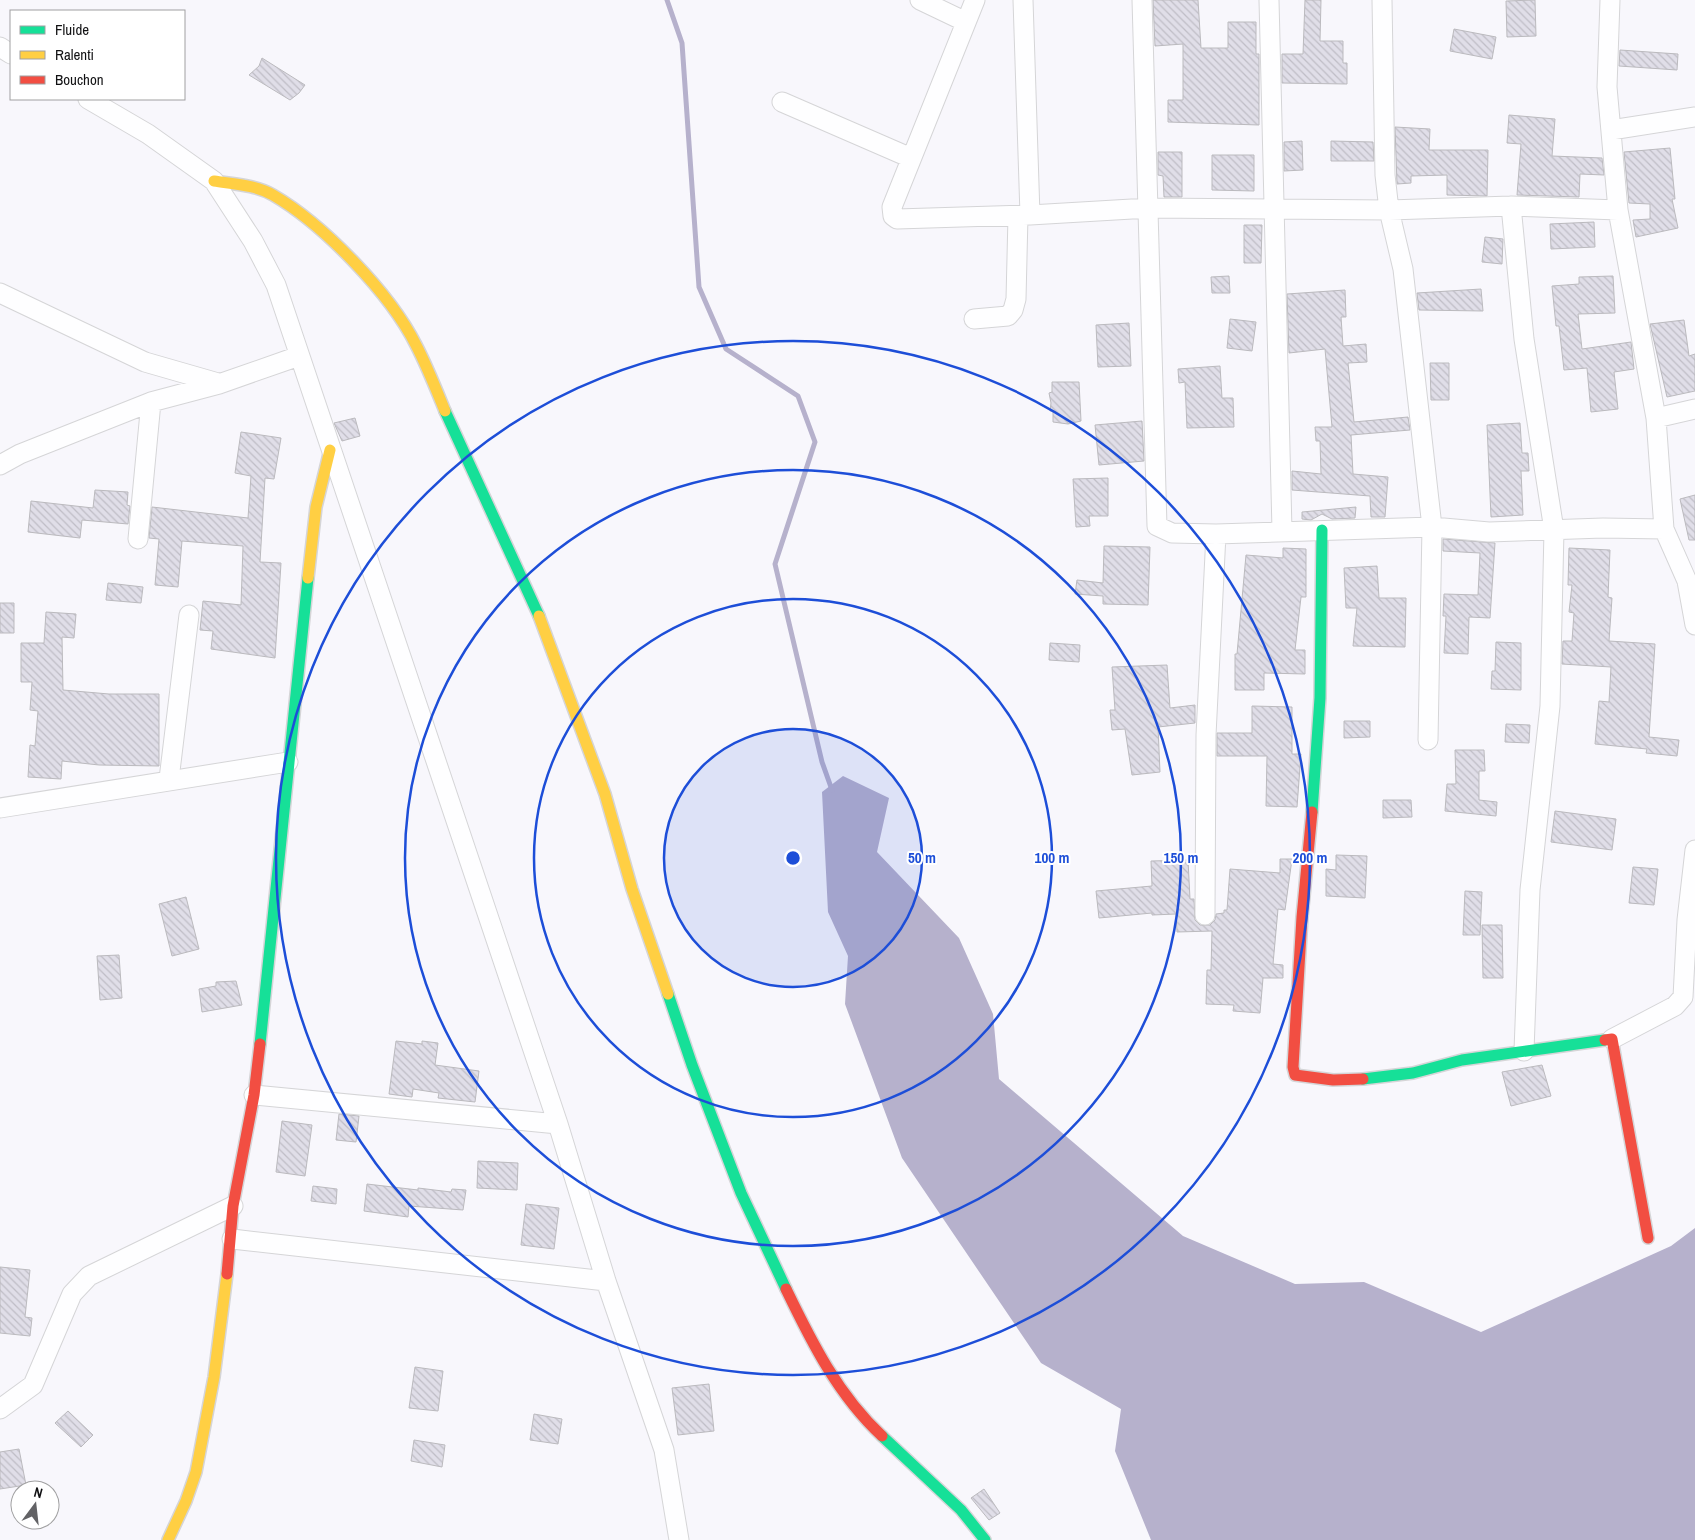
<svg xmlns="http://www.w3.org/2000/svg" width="1695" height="1540" viewBox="0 0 1695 1540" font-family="'Archivo Narrow',sans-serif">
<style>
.water{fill:#b6b1cc}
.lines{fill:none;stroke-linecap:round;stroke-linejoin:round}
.stream{stroke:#b6b1cc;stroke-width:5}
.building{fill:url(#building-back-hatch);stroke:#bbbabe}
.street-casing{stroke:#d5d5d7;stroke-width:21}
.fast-casing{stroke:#d5d5d7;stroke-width:14}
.slow-casing{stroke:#d5d5d7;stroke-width:14}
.jam-casing{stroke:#d5d5d7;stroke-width:14}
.street{stroke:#fefeff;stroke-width:19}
.fast{stroke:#16e098;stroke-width:11}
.slow{stroke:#ffcf43;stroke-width:11}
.jam{stroke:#f24e42;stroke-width:11}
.ring{fill:none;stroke:#1d4ed8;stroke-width:2.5}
.centre{fill:#1d4ed8;stroke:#fff;stroke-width:2.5}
.ring-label{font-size:15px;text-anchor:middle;font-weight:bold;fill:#1d4ed8;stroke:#fff;stroke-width:4;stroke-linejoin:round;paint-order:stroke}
</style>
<defs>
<pattern id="building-back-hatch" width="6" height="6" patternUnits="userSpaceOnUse" patternTransform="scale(1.25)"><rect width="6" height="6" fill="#e0dee8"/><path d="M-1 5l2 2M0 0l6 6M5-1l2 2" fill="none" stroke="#bfbdc6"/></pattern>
</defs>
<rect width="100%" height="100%" fill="#f8f7fc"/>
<!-- water -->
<path class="water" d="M843 776 889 798 877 852 959 938 993 1014 999 1079 1183 1236 1295 1284 1364 1282 1481 1332 1671 1246 1695 1228V1540H1151L1115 1451 1121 1409 1041 1363 902 1158 845 1004 848 956 828 912 822 792Z"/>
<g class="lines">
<!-- stream -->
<path class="stream" d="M667 0 682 43 699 287 726 349 798 396 815 442 775 564 822 762 832 790"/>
</g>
<!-- building -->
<path class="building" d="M1153 0H1198L1201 48H1228V22H1256V54H1259V125L1168 122V100H1183V44L1155 46Z
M1305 0H1321L1320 41H1343V63H1347V84L1282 83V54H1303Z
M1535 0 1536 36 1507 37 1506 1Z
M1454 29 1496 37 1492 59 1450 51Z
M1620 50 1678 54 1677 70 1619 66Z
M262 58 305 85 299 93 290 100 249 75 259 66Z
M1509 115 1555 119 1552 156 1602 158 1604 175 1580 174 1579 197 1517 195 1521 144 1507 143Z
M1395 127 1430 129 1429 150H1488L1487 196 1447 195V175L1411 176V183L1397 184Z
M1302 141 1303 170 1284 171V142Z
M1331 141 1373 142 1374 161H1331Z
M1670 148 1675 199H1672L1678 228 1636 237 1633 220 1650 219V204L1629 203 1624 152Z
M1158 152H1182V197H1164L1163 176 1158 175Z
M1212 155H1254V191L1212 190Z
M1594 222 1595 247 1551 249 1550 224Z
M1244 225H1262L1261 263H1244Z
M1485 237 1503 239 1502 264 1482 262Z
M1229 276 1230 293H1212L1211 277Z
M1613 276 1615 313 1578 314 1582 349 1631 342 1634 369 1614 372 1618 409 1591 412 1587 368 1564 370 1559 326H1556L1552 286 1579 284V277Z
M1481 289 1483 311 1419 310 1417 293Z
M1345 290 1346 317H1341L1343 346 1366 344 1367 362 1348 363 1354 422 1408 417 1410 430 1351 435 1353 474 1388 477 1385 517H1371L1370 496 1292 490V471L1321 474 1320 441H1316L1315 427H1332L1325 349 1289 353 1287 294Z
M1230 319 1256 322 1252 351 1227 348Z
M1684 320 1689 356 1695 354V391L1667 397 1650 324Z
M1129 323 1131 366 1098 367 1096 325Z
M1430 363H1449V400H1431Z
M1220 366 1222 398H1233L1234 427 1187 428 1185 382 1179 383 1178 369Z
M1052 382H1079L1081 421 1068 424 1053 422V411H1050L1051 403 1049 393 1052 392Z
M355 418 360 436 342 441 334 423Z
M1142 421 1144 461 1099 465 1095 425Z
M1520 423 1522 453H1528L1529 471H1521L1523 515 1491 517 1487 425Z
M241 432 281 438 274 479 265 478 260 562 281 563 275 658 211 649 213 631 200 630 203 601 241 605 243 546 182 541 178 587 155 585 159 539 149 538 152 507 248 518 251 476 235 473Z
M1108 478V516H1089L1090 526 1076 527 1073 479Z
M95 490 128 492 127 505 130 506 128 524 82 520 80 538 28 532 31 501 93 508Z
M1695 495V540H1689L1680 499Z
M1356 507 1355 518 1332 519 1322 514 1311 520 1302 519V512Z
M1443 539 1495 543 1490 618 1469 617 1468 654 1444 653 1446 616H1443L1444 594 1478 595 1480 553 1443 551Z
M1104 546 1150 547 1148 605 1103 604V596L1075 594 1077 580 1103 583Z
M1283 548 1306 549V597H1301L1295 650H1305V674L1264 673V690H1235V654H1237L1246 555 1283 558Z
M1569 548 1610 550 1608 597 1612 598 1609 641 1655 644 1649 737 1679 740 1677 756 1646 753 1647 749 1595 744 1599 701 1609 702 1611 667 1562 664 1563 641H1572L1574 613 1569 612 1572 585H1568Z
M1377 566 1379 598H1406L1405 647 1353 646 1357 608H1346L1344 568Z
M108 583 143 587 141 603 106 600Z
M0 603H14V633H0Z
M46 612 76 614 74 638 62 637 63 690 109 694H159V766L99 765 62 761 61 779 28 777 30 745 35 746 38 711 30 710 32 682H21V643H44Z
M1496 642 1521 643V690L1491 689 1492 671H1495Z
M1050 643 1080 645 1079 662 1049 660Z
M1167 665 1170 708 1195 705V723L1158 727 1160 772 1132 775 1125 729 1112 730 1110 710H1115L1112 667Z
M1252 706 1292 707V754H1301L1297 807 1266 806 1267 756H1217V733H1252Z
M1344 721H1370V737L1344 738Z
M1506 724 1530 725 1529 743 1505 742Z
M1455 750H1484L1485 771H1479V800L1497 802 1496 816 1445 811 1447 784H1456Z
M1383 800H1411L1412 817 1383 818Z
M1555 811 1616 819 1612 850 1551 842Z
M1336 855 1367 856 1365 898 1326 896V869L1336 870Z
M1280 859H1292L1285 910 1278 909 1273 964 1283 965V978H1263L1260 1013 1233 1011 1234 1005 1206 1004 1207 970H1211L1212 931 1177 932 1176 914 1152 915V913L1099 918 1096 891 1152 886 1151 861 1188 860 1190 899H1194L1195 920 1200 925H1210L1215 920 1216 914 1224 913V910H1227L1230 869 1280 873Z
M1633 867 1658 869 1654 905 1629 903Z
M1465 891 1482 892 1480 935H1463Z
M186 897 199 949 172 956 159 904Z
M1482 925H1502L1503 978H1483Z
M119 955 122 998 100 1000 97 956Z
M236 981 242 1005 202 1012 199 989 216 986V982Z
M396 1041 422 1044V1041L438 1043 435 1065 479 1071 475 1102 438 1098 439 1093 413 1089 412 1097 389 1094Z
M1542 1065 1551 1096 1511 1106 1502 1072Z
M339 1114 359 1116 356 1142 336 1140Z
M282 1121 312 1125 305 1176 276 1172Z
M478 1161 518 1163 517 1190 477 1188Z
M367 1184 418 1190V1188L451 1192 452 1189 466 1190 463 1210 409 1206 408 1217 364 1211Z
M313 1186 337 1189 336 1204 311 1201Z
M526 1204 559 1208 554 1249 521 1245Z
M0 1267 30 1270 25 1317 32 1318 30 1336 0 1333Z
M415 1367 443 1371 438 1411 409 1408Z
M709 1384 714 1431 678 1435 672 1388Z
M68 1411 93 1435 81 1447 55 1423Z
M534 1414 562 1419 558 1444 530 1440Z
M414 1440 445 1445 442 1467 411 1461Z
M19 1449 26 1485 0 1489V1452Z
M984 1489 1000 1513 989 1520 971 1498Z"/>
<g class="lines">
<defs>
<path id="street" d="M920 0 966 22
M975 0 892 207 893 216 897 219 1030 215 1149 208 1389 210 1511 206 1618 210
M1023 0 1030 215
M1142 0 1157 526 1172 533 1216 534 1432 527 1489 532 1603 528 1664 529
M1269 0 1282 531
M1382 0 1385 175 1389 210 1403 269 1432 527 1428 740
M1610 0 1607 87 1618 210 1656 418 1664 529 1687 581 1695 625
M0 47 11 54
M88 99 148 134 214 181 253 241 276 285 558 1124 606 1281 664 1450 679 1540
M782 102 911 158
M1611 130 1695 117
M1511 206 1524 339 1554 530 1550 706 1530 890 1524 1051
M0 293 145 362 218 383
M974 319 1008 316 1013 310 1016 299 1018 216
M1656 418 1695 409
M0 465 20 454 151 402 219 384 299 356
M138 539 151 402
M169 779 189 615
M0 808 288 762
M1205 915 1206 735 1216 534
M1612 1039 1675 1006 1683 997 1687 920 1695 850
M254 1095 558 1124
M232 1239 606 1281
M0 1409 33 1385 72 1294 89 1276 233 1206"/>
<path id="fast" d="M445 411 539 616
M1312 812 1320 698 1322 530
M668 994 692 1065 741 1193 786 1289
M260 1044 308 578
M1363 1079 1413 1073 1462 1060 1605 1040
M882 1436 961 1510 985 1540"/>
<path id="slow" d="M214 181C233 184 256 185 273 195 323 224 390 293 416 345 427 366 436 389 445 411
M308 578 316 507 330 450
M539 616 605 794 632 889 668 994
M168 1540 186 1501 196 1472 214 1377 227 1274"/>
<path id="jam" d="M1312 812 1302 917 1293 1067 1295 1075 1333 1080 1363 1079
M1605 1040 1612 1039 1648 1238
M227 1274 233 1206 254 1095 260 1044
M786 1289C812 1343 838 1395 882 1436"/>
</defs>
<!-- street casing -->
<use href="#street" class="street-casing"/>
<!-- fast casing -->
<use href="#fast" class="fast-casing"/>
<!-- slow casing -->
<use href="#slow" class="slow-casing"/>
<!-- jam casing -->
<use href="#jam" class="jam-casing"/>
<!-- street -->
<use href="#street" class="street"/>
<!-- fast -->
<use href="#fast" class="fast"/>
<!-- slow -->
<use href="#slow" class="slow"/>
<!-- jam -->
<use href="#jam" class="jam"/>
</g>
<!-- distance rings -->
<circle cx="793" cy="858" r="129" fill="#1d4ed8" fill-opacity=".12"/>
<g class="ring">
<circle cx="793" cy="858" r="129"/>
<circle cx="793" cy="858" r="259"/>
<circle cx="793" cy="858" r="388"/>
<circle cx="793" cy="858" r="517"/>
</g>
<circle cx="793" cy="858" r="8" class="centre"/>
<g class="ring-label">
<text x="922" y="863">50 m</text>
<text x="1052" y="863">100 m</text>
<text x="1181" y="863">150 m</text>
<text x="1310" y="863">200 m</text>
</g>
<!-- legend -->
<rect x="10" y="10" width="175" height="90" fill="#ffffff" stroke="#a0a0a1"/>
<rect x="20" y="26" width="25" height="8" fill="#16e098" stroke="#a0a0a1"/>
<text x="55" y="35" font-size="15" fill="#111113">Fluide</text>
<rect x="20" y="51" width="25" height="8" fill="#ffcf43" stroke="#a0a0a1"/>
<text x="55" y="60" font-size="15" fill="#111113">Ralenti</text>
<rect x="20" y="76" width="25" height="8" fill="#f24e42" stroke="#a0a0a1"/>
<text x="55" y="85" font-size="15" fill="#111113">Bouchon</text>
<!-- north arrow -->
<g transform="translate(35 1505) rotate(15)"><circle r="24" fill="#ffffff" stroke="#a0a0a1"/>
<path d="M0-4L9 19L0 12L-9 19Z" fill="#626265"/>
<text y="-8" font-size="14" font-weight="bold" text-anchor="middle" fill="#111113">N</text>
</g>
</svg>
